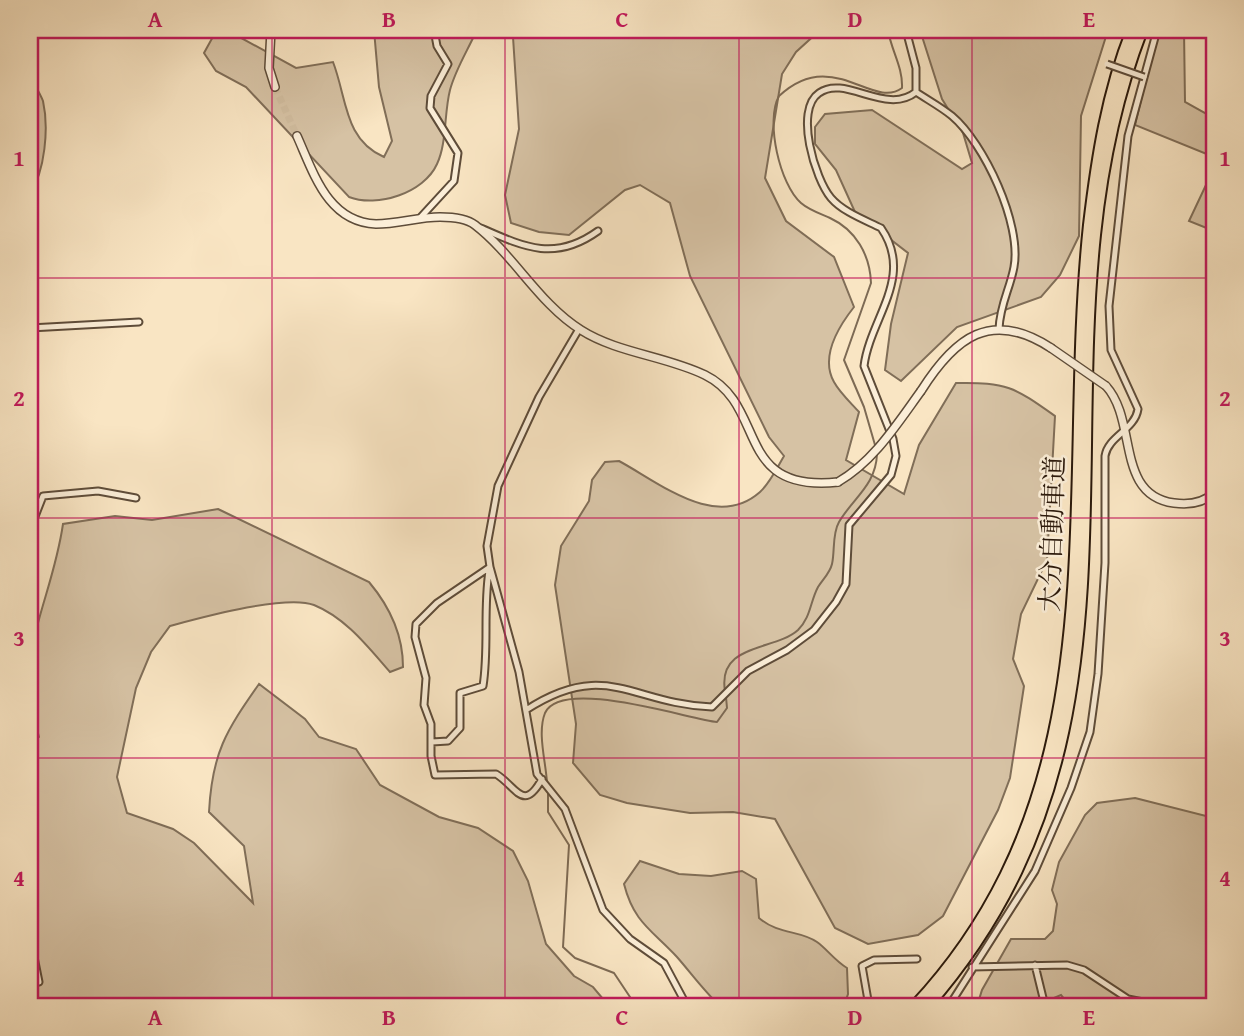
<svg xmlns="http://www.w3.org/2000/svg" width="1244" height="1036" viewBox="0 0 1244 1036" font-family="'Gentium Book Plus','Noto Serif JP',serif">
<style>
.green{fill:#d6c2a4;stroke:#806e58;stroke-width:2}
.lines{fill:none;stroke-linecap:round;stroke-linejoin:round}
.stream{stroke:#7d6a54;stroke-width:2}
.tertiary-tunnel{stroke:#d0bc9e;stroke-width:7;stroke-dasharray:7 3.5;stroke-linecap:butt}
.minor-casing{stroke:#5e4c39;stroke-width:9}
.tertiary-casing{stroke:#5e4c39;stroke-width:10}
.motorway-casing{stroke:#2b190b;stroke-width:14}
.minor{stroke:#fbeed8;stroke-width:5}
.tertiary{stroke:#fbeed8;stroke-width:7}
.motorway{stroke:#f9e5c3;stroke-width:10}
.minor-bridge-casing{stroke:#5e4c39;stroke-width:9;stroke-linecap:butt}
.tertiary-bridge-casing{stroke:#5e4c39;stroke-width:10;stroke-linecap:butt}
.minor-bridge{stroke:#fbeed8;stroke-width:5}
.tertiary-bridge{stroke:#fbeed8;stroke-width:7}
.grid{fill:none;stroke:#c2185b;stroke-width:2;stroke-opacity:0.55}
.labels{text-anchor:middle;stroke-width:5;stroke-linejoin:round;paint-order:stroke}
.street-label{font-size:26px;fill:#2b190b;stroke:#fbeed8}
.neatline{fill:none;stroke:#c2185b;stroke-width:2.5}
.grid-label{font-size:23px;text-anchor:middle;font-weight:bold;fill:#c2185b}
</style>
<rect width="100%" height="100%" fill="#f9e5c3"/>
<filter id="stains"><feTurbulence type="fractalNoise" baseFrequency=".00286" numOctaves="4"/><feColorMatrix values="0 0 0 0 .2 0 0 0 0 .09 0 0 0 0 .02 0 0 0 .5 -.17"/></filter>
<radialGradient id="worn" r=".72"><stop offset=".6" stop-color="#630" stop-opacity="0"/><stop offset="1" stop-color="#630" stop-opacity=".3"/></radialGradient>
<!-- green -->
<path class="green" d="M374 30H826L818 32 796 52 782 74 765 178 786 221 834 257 854 307C839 326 820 357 834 382 840 393 851 403 859 412L846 460 904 494 919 445 956 383C1007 382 1014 387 1055 416L1047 560 1021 614 1013 659 1024 686 1010 778 998 810 943 916 918 935 868 944 835 928 775 819 733 812 690 813 627 803 600 795 573 763 576 724 555 585 561 546 589 501 592 480 605 462 619 461C660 483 716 531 760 492 770 483 777 468 784 456L769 437 690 276 670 203 640 185 625 190 569 235 539 232 511 223 505 195 519 129 513 37 486 33 474 36C466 53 455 71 450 90 444 113 447 143 437 164 424 193 377 208 349 197L246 87 216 71 204 53 215 33 234 34 296 68 333 62C347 98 344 140 384 157L392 141 379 87Z
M920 30H1108L1081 116 1079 236 1060 275 1041 297 957 327 901 381 885 370 891 324 908 253 855 212 836 170 815 144V127L825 114 872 110 962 169 972 163 963 133 942 99Z
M1158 30H1184L1185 102 1214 118V157L1135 125Z
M30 76C34 84 40 93 43 101 49 128 45 171 30 194Z
M1214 168V231L1189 221Z
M218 509 369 582C390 607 403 634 403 667L390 672C368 647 346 618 314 605 286 594 200 618 170 626L151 652 136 688 117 777 127 813 173 829 194 843 253 903 244 846 209 812C212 753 226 731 259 684L305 719 319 737 356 749 380 785 439 817 478 828 513 851 528 881 546 944 574 976 593 987 609 1006H30V744L39 737C13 648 51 606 63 524L115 516 152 520Z
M1135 798 1214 818V1006H1070L1061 995 1035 1006H977L982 990 1011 939H1045L1053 931 1057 904 1052 890 1059 862 1085 815 1097 803Z
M640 861 679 874 711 876 742 871 756 879 759 918C779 935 800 930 817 942 827 949 834 960 847 968L848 994 844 1006H720C704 991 691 973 677 957 652 930 634 923 624 884Z"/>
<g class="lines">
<!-- stream -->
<path class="stream" d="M875 445 864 407 844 360 871 283C870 255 856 230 830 218 821 214 809 210 801 203 780 185 765 121 779 96 832 46 872 110 902 88 903 67 891 50 888 30
M725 691C717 643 775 651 798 630 811 617 810 602 818 587 823 579 830 573 832 564 835 551 832 534 839 522 853 498 876 485 877 454
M547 783C546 762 537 733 545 713 561 677 688 719 717 722L727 708 726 697
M548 792V812L569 845 563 947 575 958 614 973 636 1006"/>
<!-- tertiary-tunnel -->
<path class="tertiary-tunnel" d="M275 87 297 136"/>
<defs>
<path id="minor" d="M916 92C928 100 941 107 952 116 984 143 1022 224 1014 267 1010 289 1000 304 999 329
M420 218 454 181 458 153 430 108 431 96 448 64 437 46 434 30
M481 228C524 247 555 262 598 231
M30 328 139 322
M579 329 539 397 498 486 487 546 490 567 519 672 537 774 565 809 603 910 630 939 664 963 687 1006
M30 565 34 519 43 496 98 491 136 498
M490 567 437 603 416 624 415 637 426 678 424 705 431 724V756L435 775 496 774C517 787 523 813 542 779
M526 710C606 658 632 704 712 707L748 671 787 650 814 630 836 602 846 584 849 525 891 475 896 456 893 439 864 366C870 318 915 277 881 228 865 220 843 212 831 198 815 179 794 110 819 93 845 74 886 116 916 92V68L906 30
M432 742 448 741 460 728V693L483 686C489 648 483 610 489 571
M30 937 39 982
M1035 965 1045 1006
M972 967 1067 965 1084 970 1128 999 1163 1006
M869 1006 862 966 874 960 917 959
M949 1006 1035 871 1071 788 1090 732 1098 674 1105 563V456C1108 436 1135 430 1138 409L1111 350 1109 306 1128 136 1157 30
M1164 1006 1214 1003"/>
<path id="tertiary" d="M271 30 269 68 275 87
M297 136C314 174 328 222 376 224 398 224 418 217 440 217 451 217 466 218 475 225 514 255 539 304 581 330 617 353 666 356 705 375 768 406 733 493 838 482
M1106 386C1138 421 1115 495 1174 503 1188 505 1203 503 1214 493
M921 391C955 337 991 309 1051 348"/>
<path id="motorway" d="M915 1006C1123 783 1060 500 1089 225 1097 158 1107 93 1132 30
M927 1006C1188 708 1014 360 1142 30"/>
</defs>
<!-- minor casing -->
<use href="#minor" class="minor-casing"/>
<!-- tertiary casing -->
<use href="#tertiary" class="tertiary-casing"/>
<!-- motorway casing -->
<use href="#motorway" class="motorway-casing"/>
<!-- minor -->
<use href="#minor" class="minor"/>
<!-- tertiary -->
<use href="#tertiary" class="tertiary"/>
<!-- motorway -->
<use href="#motorway" class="motorway"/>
<defs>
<path id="minor-bridge" d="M1107 64 1144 77"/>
<path id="tertiary-bridge" d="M1051 348 1106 386
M838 482C874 461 897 424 921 391"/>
</defs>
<!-- minor-bridge casing -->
<use href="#minor-bridge" class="minor-bridge-casing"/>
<!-- tertiary-bridge casing -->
<use href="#tertiary-bridge" class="tertiary-bridge-casing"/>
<!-- minor-bridge -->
<use href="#minor-bridge" class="minor-bridge"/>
<!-- tertiary-bridge -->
<use href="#tertiary-bridge" class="tertiary-bridge"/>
</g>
<!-- grid -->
<path class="grid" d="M272 30V1006M505 30V1006M739 30V1006M972 30V1006M30 278H1214M30 518H1214M30 758H1214"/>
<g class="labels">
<!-- street labels -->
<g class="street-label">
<text transform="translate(1052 534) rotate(-88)" y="9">大分自動車道</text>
</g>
</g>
<!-- margin -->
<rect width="1244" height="1036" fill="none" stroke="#f9e5c3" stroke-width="77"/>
<rect x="38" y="38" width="1168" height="960" class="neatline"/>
<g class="grid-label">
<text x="155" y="27">A</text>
<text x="389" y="27">B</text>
<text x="622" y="27">C</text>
<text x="855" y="27">D</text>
<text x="1089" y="27">E</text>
<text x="19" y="166">1</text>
<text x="1225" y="166">1</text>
<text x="19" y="406">2</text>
<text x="1225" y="406">2</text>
<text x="19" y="646">3</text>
<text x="1225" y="646">3</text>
<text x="19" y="886">4</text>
<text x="1225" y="886">4</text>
<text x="155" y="1025">A</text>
<text x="389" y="1025">B</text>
<text x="622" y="1025">C</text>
<text x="855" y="1025">D</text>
<text x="1089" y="1025">E</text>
</g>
<rect width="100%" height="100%" filter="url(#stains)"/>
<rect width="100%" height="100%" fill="url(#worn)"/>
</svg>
